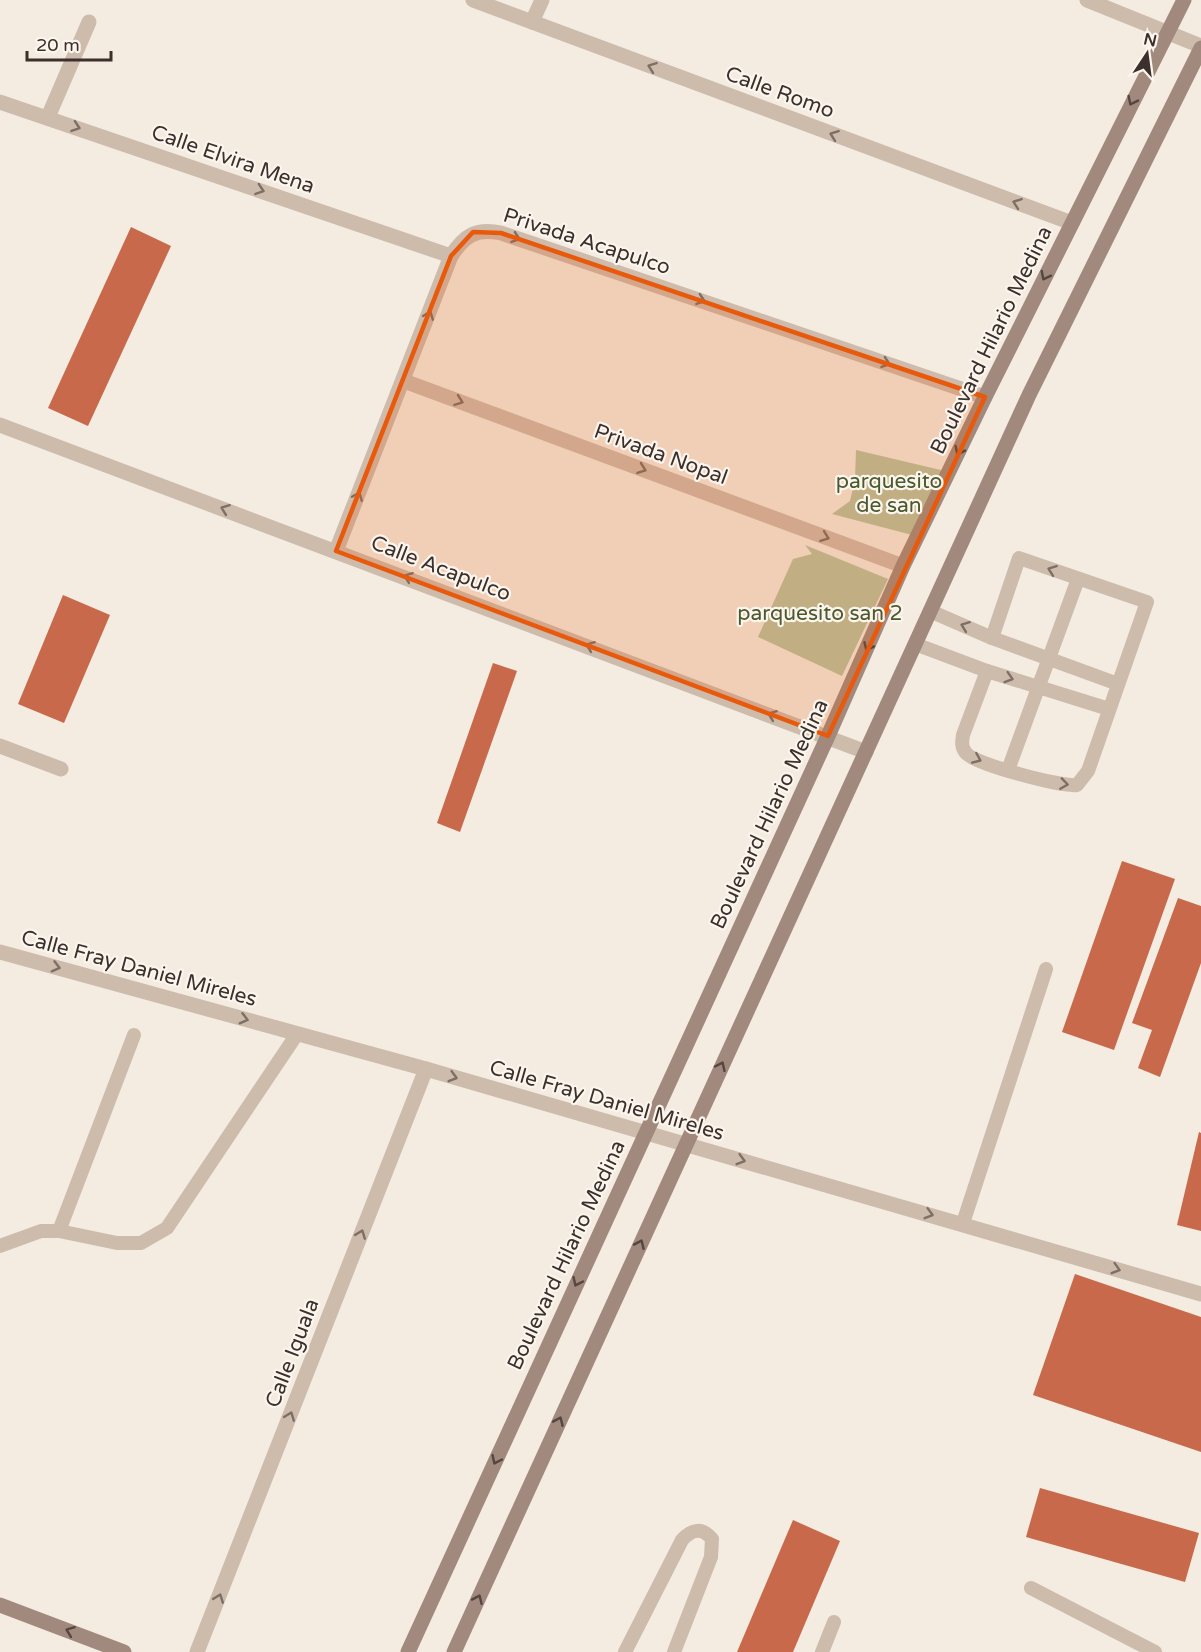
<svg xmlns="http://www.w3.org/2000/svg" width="1201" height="1652" viewBox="0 0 1201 1652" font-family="'Varela Round',sans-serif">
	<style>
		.green { fill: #b8c4a0 }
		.building { fill: #c8694b }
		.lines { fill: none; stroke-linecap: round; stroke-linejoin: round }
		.lane { stroke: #cdbbac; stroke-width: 14 }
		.street { stroke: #cdbbac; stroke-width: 15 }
		.secondary { stroke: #a18a7d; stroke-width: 15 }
		.oneway { stroke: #7d6f65 }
		.oneway2 { stroke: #544640 }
		.marked { fill: #e8590c; fill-opacity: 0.2; stroke: #e8590c; stroke-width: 4.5; stroke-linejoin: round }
		.labels { text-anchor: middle; stroke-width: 4.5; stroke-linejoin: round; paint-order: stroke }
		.street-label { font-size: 21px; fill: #3b302b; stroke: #fbf5ee }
		.park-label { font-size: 21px; fill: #4a5a2e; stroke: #fbf5ee }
	</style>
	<rect width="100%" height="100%" fill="#f4ebe1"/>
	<!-- green -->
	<g class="green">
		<path d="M856,450l89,21 -29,65 -84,-22 18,-13 5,-22z"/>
		<path d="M805,545l83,34 -46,97 -84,-39 35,-78 19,-5z"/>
	</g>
	<!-- building -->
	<g class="building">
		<path d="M131,227l40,19 -83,180 -40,-18z"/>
		<path d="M63,595l47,20 -46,108 -46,-19z"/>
		<path d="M493,663l24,8 -57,161 -23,-9z"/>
		<path d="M1122,861l53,18 -61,171 -52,-18z"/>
		<path d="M1178,898l23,8v57l-41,114 -22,-9 14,-38 -20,-7z"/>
		<path d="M1199,1132l2,1v98l-24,-6z"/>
		<path d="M1075,1274l126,43v135l-168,-57z"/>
		<path d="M1040,1488l159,45 -14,49 -159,-45z"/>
		<path d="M793,1520l47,21 -47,111h-56z"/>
	</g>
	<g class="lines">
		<!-- lane -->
		<g class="lane">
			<path d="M930,611l62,27 126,46"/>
			<path d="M915,644l72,27 122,38"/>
			<path d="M987,671l-24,64c-1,7 -2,12 3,18 8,11 95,34 111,32l11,-14 59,-169 -128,-44 -27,80"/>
			<path d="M1008,770l70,-191"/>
			<path d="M963,1223l83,-254"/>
			<path d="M59,1231l75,-196"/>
			<path d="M0,1246l41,-15h18l58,12h24l26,-15 130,-194"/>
			<path d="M1031,1588l124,64"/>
			<path d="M625,1652l57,-112c10,-11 20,-13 30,-1l-1,18 -37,95"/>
			<path d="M822,1652l12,-30"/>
		</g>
		<!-- street -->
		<g class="street">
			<path d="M473,0l599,223"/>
			<path d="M1087,0l114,46"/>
			<path d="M532,22l10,-22"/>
			<path d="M0,102l451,154"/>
			<path d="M48,117l41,-95"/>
			<path d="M404,381l499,185"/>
			<path d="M0,425l866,327"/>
			<path d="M336,551l115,-295c14,-21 25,-28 50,-23l484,164"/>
			<path d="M0,746l61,23"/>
			<path d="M0,952l426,117 775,225"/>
			<path d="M197,1652l229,-583"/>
		</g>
		<!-- secondary -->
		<g class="secondary">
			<path d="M0,1605l124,47"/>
			<path d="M408,1652l420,-916 75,-170 82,-169 199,-397"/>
			<path d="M454,1652l575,-1257 172,-347"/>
		</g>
	</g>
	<!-- one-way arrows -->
	<defs><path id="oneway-chevron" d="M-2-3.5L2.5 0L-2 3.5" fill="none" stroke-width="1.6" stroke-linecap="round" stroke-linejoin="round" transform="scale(1.5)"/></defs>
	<g class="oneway">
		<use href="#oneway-chevron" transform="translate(652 67) rotate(-160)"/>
		<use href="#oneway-chevron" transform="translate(76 127) rotate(19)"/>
		<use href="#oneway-chevron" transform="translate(834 135) rotate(-160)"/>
		<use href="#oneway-chevron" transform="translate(260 190) rotate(19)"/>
		<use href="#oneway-chevron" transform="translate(1017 203) rotate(-160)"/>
		<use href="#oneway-chevron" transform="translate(516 238) rotate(19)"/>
		<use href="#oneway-chevron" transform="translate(701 300) rotate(19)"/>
		<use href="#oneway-chevron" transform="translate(429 315) rotate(-69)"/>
		<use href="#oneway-chevron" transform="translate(886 363) rotate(19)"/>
		<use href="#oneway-chevron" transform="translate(459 401) rotate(20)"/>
		<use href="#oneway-chevron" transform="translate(642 469) rotate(20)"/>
		<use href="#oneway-chevron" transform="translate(358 496) rotate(-68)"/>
		<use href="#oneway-chevron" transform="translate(225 509) rotate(-159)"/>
		<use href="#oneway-chevron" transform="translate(825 537) rotate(20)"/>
		<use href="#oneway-chevron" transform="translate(1052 570) rotate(-160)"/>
		<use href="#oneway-chevron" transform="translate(408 577) rotate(-159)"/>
		<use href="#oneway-chevron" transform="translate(965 626) rotate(-159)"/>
		<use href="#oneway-chevron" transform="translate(590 646) rotate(-159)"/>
		<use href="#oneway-chevron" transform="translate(1009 678) rotate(17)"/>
		<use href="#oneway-chevron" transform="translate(772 715) rotate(-159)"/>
		<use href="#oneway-chevron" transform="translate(977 759) rotate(23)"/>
		<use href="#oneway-chevron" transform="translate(1064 784) rotate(8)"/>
		<use href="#oneway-chevron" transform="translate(56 967) rotate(15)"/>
		<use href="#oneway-chevron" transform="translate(244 1019) rotate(15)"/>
		<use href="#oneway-chevron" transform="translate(453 1077) rotate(16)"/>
		<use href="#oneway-chevron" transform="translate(741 1160) rotate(16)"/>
		<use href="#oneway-chevron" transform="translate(929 1214) rotate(16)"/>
		<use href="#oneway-chevron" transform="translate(361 1234) rotate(-69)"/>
		<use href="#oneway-chevron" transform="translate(1116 1269) rotate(17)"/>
		<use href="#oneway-chevron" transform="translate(290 1416) rotate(-69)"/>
		<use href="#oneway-chevron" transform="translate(219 1598) rotate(-69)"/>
	</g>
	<g class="oneway2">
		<use href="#oneway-chevron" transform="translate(1132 101) rotate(116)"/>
		<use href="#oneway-chevron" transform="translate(1045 276) rotate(117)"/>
		<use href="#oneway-chevron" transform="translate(959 451) rotate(116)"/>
		<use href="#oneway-chevron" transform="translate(868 647) rotate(114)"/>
		<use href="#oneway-chevron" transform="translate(721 1066) rotate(-65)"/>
		<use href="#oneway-chevron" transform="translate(640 1244) rotate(-66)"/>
		<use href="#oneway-chevron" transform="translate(577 1282) rotate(115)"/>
		<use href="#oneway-chevron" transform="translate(559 1421) rotate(-66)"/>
		<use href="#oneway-chevron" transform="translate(496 1460) rotate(115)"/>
		<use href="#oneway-chevron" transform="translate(478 1599) rotate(-66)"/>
		<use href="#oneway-chevron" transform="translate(70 1631) rotate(-159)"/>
	</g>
	<!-- marked area -->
	<path class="marked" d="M473,232l28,1 484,164 -157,339 -492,-185 115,-295z"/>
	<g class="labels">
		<!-- street labels -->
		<g class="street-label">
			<text transform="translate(780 92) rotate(20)" y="7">Calle Romo</text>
			<text transform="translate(233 159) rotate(19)" y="7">Calle Elvira Mena</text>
			<text transform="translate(587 241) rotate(18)" y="7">Privada Acapulco</text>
			<text transform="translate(991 340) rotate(-64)" y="7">Boulevard Hilario Medina</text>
			<text transform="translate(661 454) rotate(20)" y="7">Privada Nopal</text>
			<text transform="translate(441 568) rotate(21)" y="7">Calle Acapulco</text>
			<text transform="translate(769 814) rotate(-65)" y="7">Boulevard Hilario Medina</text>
			<text transform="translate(139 968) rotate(15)" y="7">Calle Fray Daniel Mireles</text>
			<text transform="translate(607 1100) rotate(16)" y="7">Calle Fray Daniel Mireles</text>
			<text transform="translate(566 1255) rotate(-65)" y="7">Boulevard Hilario Medina</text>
			<text transform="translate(292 1353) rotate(-69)" y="7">Calle Iguala</text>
		</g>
		<!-- park labels -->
		<g class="park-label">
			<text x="889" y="488">parquesito<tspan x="889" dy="24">de san</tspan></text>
			<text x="820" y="620">parquesito san 2</text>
		</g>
	</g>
	<!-- north arrow -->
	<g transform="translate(1147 54) rotate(13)" stroke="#fbf5ee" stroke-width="4.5" paint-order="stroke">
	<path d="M0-4.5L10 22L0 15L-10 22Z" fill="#3b302b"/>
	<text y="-9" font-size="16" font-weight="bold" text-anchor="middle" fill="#3b302b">N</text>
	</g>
	<!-- scale -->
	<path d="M27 51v9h84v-9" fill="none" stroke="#3b302b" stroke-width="3"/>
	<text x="36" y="51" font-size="18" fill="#3b302b" stroke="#fbf5ee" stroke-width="4.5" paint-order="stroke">20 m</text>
</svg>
